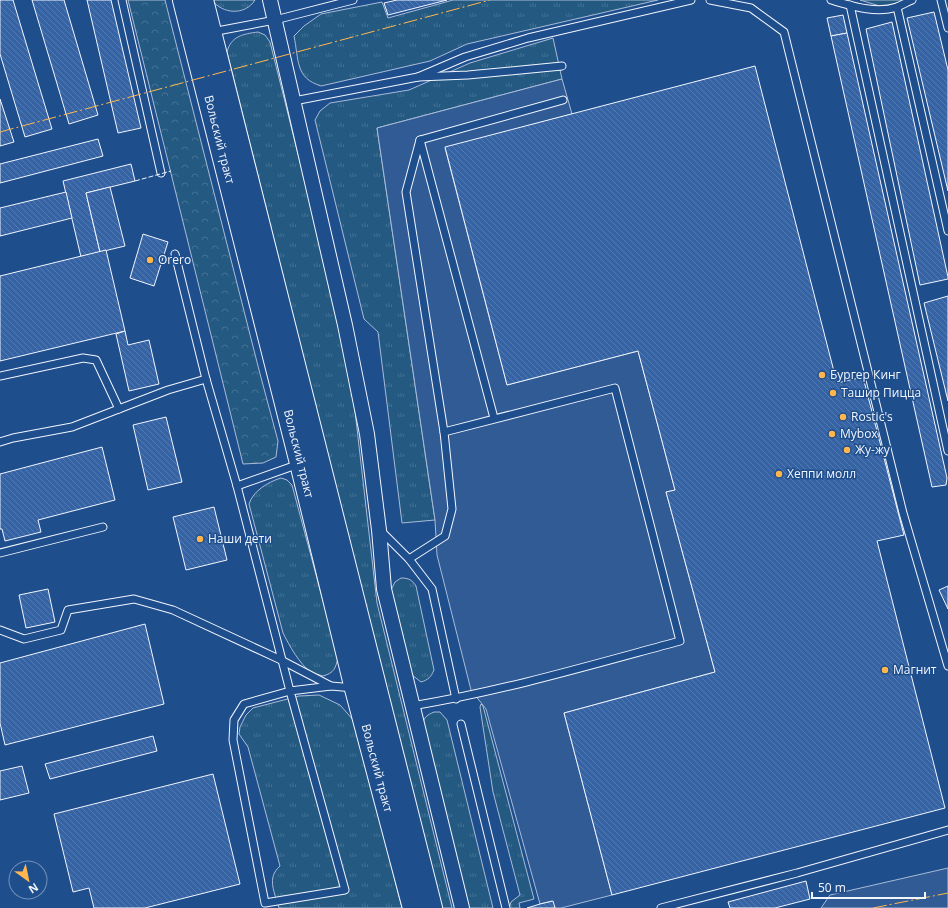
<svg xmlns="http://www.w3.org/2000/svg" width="948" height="908" viewBox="0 0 948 908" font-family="'Open Sans',sans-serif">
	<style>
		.grass { fill: url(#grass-tufts); stroke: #a8bbd7 }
		.forest { fill: url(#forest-crowns); stroke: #a8bbd7 }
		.parking { fill: #305b95; stroke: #a8bbd7 }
		.building { fill: url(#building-back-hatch); stroke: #f2f6ff }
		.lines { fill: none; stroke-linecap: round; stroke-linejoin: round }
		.service-casing { stroke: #f2f6ff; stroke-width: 9 }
		.minor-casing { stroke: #f2f6ff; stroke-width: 16 }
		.primary-casing { stroke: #f2f6ff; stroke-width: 24 }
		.service { stroke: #1f4e8c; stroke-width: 7 }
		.minor { stroke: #1f4e8c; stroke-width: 14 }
		.primary { stroke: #1f4e8c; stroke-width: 22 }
		.fence { stroke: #f2f6ff; stroke-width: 1; stroke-dasharray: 5 2; stroke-linecap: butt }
		.power { stroke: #ffb74d; stroke-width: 1; stroke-dasharray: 14 3 2 3; stroke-linecap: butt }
		.poi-dot { fill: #ffb74d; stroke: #1f4e8c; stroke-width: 1.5 }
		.labels { text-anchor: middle; stroke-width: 3; stroke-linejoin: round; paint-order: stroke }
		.street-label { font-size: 12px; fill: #f2f6ff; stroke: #1f4e8c }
		.poi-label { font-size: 12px; fill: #f2f6ff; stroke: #1f4e8c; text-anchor: start }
	</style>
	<defs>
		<pattern id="grass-tufts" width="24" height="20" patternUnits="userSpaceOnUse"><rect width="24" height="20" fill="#245a82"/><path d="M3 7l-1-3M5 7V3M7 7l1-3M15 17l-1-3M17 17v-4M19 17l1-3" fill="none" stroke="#447295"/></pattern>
		<pattern id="forest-crowns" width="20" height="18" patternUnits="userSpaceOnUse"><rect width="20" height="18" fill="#245a82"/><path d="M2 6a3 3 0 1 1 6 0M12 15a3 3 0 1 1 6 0" fill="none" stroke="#447295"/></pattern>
		<pattern id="building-back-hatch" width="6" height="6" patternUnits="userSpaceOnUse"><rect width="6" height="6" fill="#3563a3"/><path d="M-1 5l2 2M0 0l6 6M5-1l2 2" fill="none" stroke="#537ab1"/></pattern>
	</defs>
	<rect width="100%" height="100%" fill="#1f4e8c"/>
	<!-- grass -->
	<g class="grass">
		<path d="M212,0h43c-10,16 -33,14 -43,0z"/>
		<path d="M453,0h205l-191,44 -37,17 -109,25c-26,-8 -22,-26 -27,-50l10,-10 17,-12 61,-12 6,16z"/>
		<path d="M860,0h45l-12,10z"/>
		<path d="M258,32l7,3 5,7 69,276 16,93 22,192 75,305h-11l-214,-856c4,-16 16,-18 31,-20z"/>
		<path d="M553,38l9,41 -185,49 58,392 -33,3 -24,-191 -14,-13 -49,-199 5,-9 10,-8 79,-13 61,-27z"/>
		<path d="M281,478l6,2 5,5 46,172c-2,11 -4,16 -15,19 -3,-1 -8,-2 -12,-4 -11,-7 -22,-27 -28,-39l-34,-129c4,-13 19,-22 32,-26z"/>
		<path d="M401,578c8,0 11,2 15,8l18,84c-3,7 -6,10 -13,12l-9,-7 -21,-85 4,-8z"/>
		<path d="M319,695l21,10 15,17 47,186h-123c-4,-15 -13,-30 1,-42l-32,-119 -9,-13 1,-7 6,-12 7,-7 46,-12z"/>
		<path d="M481,704l2,2 51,193 -15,4 1,5h-11l2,-6 9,-7 -27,-103 -13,-85z"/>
		<path d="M434,712h6l7,8 46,188h-24l-46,-184c1,-7 4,-9 11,-12z"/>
	</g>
	<!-- forest -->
	<path class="forest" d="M128,0h37l94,370 19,71 -2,16 -13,6 -20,1z"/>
	<!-- parking -->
	<g class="parking">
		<path d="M562,79l10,35 -127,34 62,237 131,-34 37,139 -9,2 49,180 -151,41 48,182 -51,13h-6l-3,-7 -12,3 -54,-195 -15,-19 -34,-135 -2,-35 -58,-392z"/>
		<path d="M948,868v40h-127l9,-13z"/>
	</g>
	<!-- building -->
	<g class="building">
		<path d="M0,0h13l39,129 -27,8 -25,-83z"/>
		<path d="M32,0h32l34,115 -29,9z"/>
		<path d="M87,0h24l30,128 -23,5z"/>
		<path d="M397,0h50l-59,15 -4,-12z"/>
		<path d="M934,12l14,58v121l-41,-173z"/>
		<path d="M843,15l4,18 -16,3 -4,-18z"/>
		<path d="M892,22l56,255v2l-28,6 -54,-256z"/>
		<path d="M847,33l100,445 -1,7 -14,2 -101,-451z"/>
		<path d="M755,66l82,317 26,-6 41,158 -27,6 68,267 -333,87 -48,-182 151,-41 -49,-180 9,-2 -37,-139 -131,34 -62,-238z"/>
		<path d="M0,99l14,43 -14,4z"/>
		<path d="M98,139l5,17 -103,27v-19z"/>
		<path d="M131,164l4,17 -49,12 14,59 -19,5 -18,-76z"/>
		<path d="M110,187l15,59 -25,6 -14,-59z"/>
		<path d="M66,192l6,26 -72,18v-28z"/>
		<path d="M143,234l25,8 -14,44 -24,-8z"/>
		<path d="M106,250l19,81 -125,30v-85z"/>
		<path d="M948,296v105l-24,-98z"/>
		<path d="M125,331l3,14 21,-5 10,44 -30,7 -13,-57z"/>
		<path d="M166,417l16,65 -34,8 -15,-65z"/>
		<path d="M102,447l13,53 -77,20 3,12 -36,9 -3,-12h-2v-55z"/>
		<path d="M214,507l13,53 -41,10 -13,-53z"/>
		<path d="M948,586v23l-9,-19z"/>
		<path d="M48,589l7,33 -29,6 -7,-33z"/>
		<path d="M145,624l19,80 -159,41 -5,-22v-60z"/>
		<path d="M153,736l4,15 -107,28 -5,-15z"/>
		<path d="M22,766l7,27 -29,7v-29z"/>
		<path d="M213,774l27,110 -95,24h-51l-5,-20 -16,4 -19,-78z"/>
		<path d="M806,881l4,18 -35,9h-45l-2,-6z"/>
		<path d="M553,901l2,7h-28l13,-4z"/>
	</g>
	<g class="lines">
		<defs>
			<g id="service">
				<path d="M122,0l39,173"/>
				<path d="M710,0l41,8 33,24 119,481 45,153"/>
				<path d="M831,0c21,6 45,14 66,7 5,-2 10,-5 15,-7"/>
				<path d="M941,0l7,28"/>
				<path d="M850,5l98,446"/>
				<path d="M897,7l51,224"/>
				<path d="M212,32l63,-12 78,-20"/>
				<path d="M418,77l47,-20 63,-19 163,-38"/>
				<path d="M294,101l124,-24 50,-2 94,-9"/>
				<path d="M420,140l74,278"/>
				<path d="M175,254l31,125 31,107 53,205 55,199 -80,13 -32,-163 1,-20 10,-16 46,-13 41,-5"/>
				<path d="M0,376l83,-18 13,2 23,49"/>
				<path d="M0,442l13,-4 59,-11 96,-37 38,-11"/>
				<path d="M237,486l62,-22"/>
				<path d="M381,531l28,28 23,30 24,110"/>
				<path d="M0,553l103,-26"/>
				<path d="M409,559l36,-23 7,-27 -8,-77 -38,-240 14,-52 143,-40"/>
				<path d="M0,630l24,9 37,-9 7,-20 66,-11 39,11 108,50 50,26 23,2"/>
				<path d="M412,706c91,-15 179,-41 268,-65l-65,-253 -171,44"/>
				<path d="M461,724l45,184"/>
				<path d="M661,908l136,-35 151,-43"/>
			</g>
			<path id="minor" d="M270,0l75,325 22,109 12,96 5,59 78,319"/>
			<g id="primary">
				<path id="s1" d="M184,0l117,463 55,226 58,219"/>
				<path d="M202,0l229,908"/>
			</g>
		</defs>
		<!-- service casing -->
		<use href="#service" class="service-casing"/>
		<!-- minor casing -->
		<use href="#minor" class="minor-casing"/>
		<!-- primary casing -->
		<use href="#primary" class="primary-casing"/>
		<!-- service -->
		<use href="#service" class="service"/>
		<!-- minor -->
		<use href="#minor" class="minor"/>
		<!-- primary -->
		<use href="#primary" class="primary"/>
		<!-- fence -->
		<path class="fence" d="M135,181l36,-10"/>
		<!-- power -->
		<g class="power">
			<path d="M0,132l490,-132"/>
			<path d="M873,908l75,-15"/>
		</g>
	</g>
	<!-- markers -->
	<g class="poi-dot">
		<circle cx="150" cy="260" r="4"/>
		<circle cx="822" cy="375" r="4"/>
		<circle cx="833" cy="393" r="4"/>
		<circle cx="843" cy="417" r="4"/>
		<circle cx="832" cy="434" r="4"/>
		<circle cx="847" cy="450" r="4"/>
		<circle cx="779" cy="474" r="4"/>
		<circle cx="200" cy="539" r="4"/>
		<circle cx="885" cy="670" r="4"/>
	</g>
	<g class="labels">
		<!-- street labels -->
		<g class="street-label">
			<text dy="4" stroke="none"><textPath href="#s1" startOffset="144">Вольский тракт</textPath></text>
			<text dy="4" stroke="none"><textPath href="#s1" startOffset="468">Вольский тракт</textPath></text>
			<text dy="4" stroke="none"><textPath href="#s1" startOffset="792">Вольский тракт</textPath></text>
		</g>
		<!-- poi labels -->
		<g class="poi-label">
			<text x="158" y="264">Orero</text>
			<text x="830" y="379">Бургер Кинг</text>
			<text x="841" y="397">Ташир Пицца</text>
			<text x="851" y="421">Rostic's</text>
			<text x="840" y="438">Mybox</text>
			<text x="855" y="454">Жу-жу</text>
			<text x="787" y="478">Хеппи молл</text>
			<text x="208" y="543">Наши дети</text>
			<text x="893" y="674">Магнит</text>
		</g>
	</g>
	<!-- north arrow -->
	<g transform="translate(28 880) rotate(147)"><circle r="19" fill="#1f4e8c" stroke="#7391ba"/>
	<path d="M0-3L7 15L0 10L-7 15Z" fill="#ffb74d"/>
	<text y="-6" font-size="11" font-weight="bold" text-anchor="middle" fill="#f2f6ff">N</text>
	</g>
	<!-- scale -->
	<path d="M812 892v6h113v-6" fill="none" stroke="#f2f6ff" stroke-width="2"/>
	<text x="818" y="892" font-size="12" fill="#f2f6ff" stroke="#1f4e8c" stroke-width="3" paint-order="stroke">50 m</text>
</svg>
